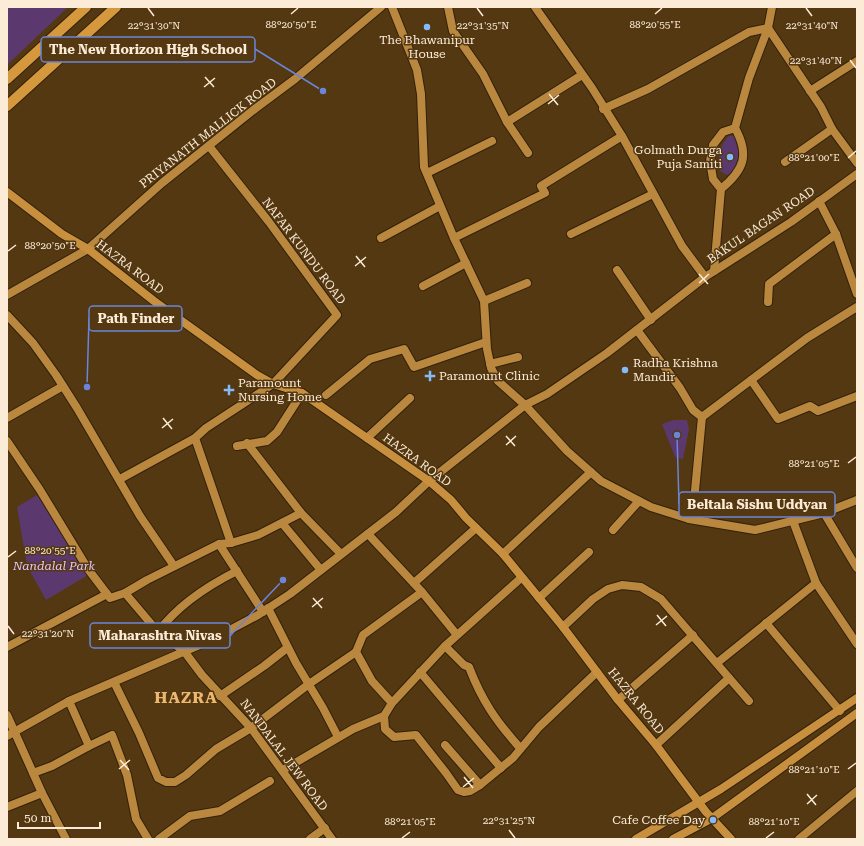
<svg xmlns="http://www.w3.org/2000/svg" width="864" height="846" viewBox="0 0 864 846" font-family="'Roboto Serif',serif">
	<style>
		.green { fill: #5b386d }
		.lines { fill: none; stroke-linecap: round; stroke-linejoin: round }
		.minor-casing { stroke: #32210b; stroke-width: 10 }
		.secondary-casing { stroke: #32210b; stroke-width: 10 }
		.primary-casing { stroke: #32210b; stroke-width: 12 }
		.minor { stroke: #ba873f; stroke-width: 8 }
		.secondary { stroke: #c8903e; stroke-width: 8 }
		.primary { stroke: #d6983c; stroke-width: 10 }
		.ticks { fill: none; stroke: #fcebd7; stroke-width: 1.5 }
		.poi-dot { fill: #86bbfb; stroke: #533811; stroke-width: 1.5 }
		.labels { text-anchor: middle; stroke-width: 3; stroke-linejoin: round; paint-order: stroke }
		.poi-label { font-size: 12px; fill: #fcebd7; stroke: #533811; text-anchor: start }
		.street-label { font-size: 12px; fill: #fcebd7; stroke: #533811 }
		.park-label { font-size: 12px; font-style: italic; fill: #e8c5fb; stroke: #533811 }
		.district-label { font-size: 16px; font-weight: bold; letter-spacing: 1px; fill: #ecb76f; stroke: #533811 }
		.ticks-label { font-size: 10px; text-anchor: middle; fill: #fcebd7; stroke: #533811; stroke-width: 3; stroke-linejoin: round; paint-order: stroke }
		.leader { fill: none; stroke: #6b85d8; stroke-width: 1.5 }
		.callout-dot { fill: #6b85d8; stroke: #533811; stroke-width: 1.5 }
		.callout { fill: #533811; stroke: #6b85d8; stroke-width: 1.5 }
		.callout-label { font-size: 13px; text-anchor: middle; font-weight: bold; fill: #fcebd7 }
	</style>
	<rect width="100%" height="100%" fill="#533811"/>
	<!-- green -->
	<g class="green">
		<path d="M7,7h61l-61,58z"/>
		<path d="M729,136h6l4,19 -6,18 -6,2 -7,-4c-2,-15 -2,-24 9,-35z"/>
		<path d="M674,420h13l2,9 -6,30 -8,-2 -13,-33z"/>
		<path d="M37,495l51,80 -42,25 -19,-34 -10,-59z"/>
	</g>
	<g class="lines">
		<defs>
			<g id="minor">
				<path d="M392,7l25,63 4,24 3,73 30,71 30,63 3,48 4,19 7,13 27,24 42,46 34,30 50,26 38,12 66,11 69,-17 33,-13"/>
				<path d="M448,7l5,24 30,43 24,48 21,31"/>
				<path d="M535,7l57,81 30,48 60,110 23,31"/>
				<path d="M810,91l47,-30"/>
				<path d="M603,109l45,-20 101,-57 19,-4 53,79 11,22 25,34"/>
				<path d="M507,122l75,-47"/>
				<path d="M735,128l14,-50 19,-50 4,-21"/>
				<path d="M785,162l47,-33"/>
				<path d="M427,173l65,-32"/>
				<path d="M721,189c23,-19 29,-34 14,-61"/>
				<path d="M819,201l17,33 21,60"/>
				<path d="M571,234l82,-40"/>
				<path d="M381,238l59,-32"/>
				<path d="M454,238l91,-45 -4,-7 81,-50"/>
				<path d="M617,270l34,50"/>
				<path d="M714,271l7,-82 -8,-10 -3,-18 3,-16 10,-13 12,-4"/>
				<path d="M423,286l43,-23"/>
				<path d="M7,295l81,-46 74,-66 94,-75 39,-29 86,-72"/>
				<path d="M484,301l43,-18"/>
				<path d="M768,302l1,-18 67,-50"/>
				<path d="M7,315l26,28 23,32 21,33 63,108 34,50"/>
				<path d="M637,330l43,58 13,22 9,7"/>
				<path d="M490,364l28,-7"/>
				<path d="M751,380l27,39 32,-13 8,5 39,-15"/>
				<path d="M326,395l44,-36 34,-10 10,18 72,-25"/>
				<path d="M7,418l56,-32"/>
				<path d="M367,438l43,-40"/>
				<path d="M7,441l33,49 48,79 22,29 15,-5 33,39 26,19 18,24 49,53 81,111"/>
				<path d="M247,443l54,70 40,41"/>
				<path d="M237,446l30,-5 10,-9 25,-39"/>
				<path d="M120,479l75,-41 11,-10 67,-44 64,-69 -68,-93 -60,-76"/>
				<path d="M824,513l33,55"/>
				<path d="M689,519l5,-18 8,-84 105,-79 50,-31"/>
				<path d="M793,521l23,62 41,61"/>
				<path d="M282,523l39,47"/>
				<path d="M613,530l26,-29"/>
				<path d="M368,534l54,58 35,43"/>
				<path d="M231,543l27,-8 43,-22"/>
				<path d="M219,544l44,68"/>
				<path d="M503,554l88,-82"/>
				<path d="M521,578l-76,68 -53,57 -8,13 1,13 9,8 22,-2 30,38 12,17 6,2 6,-1 10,-6 33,-27 26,-31 58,-55"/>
				<path d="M414,583l62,-55"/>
				<path d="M125,593l22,-13 72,-36 12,-1 -36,-105"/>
				<path d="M539,598l50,-46"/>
				<path d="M268,608l28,55 27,45 15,29"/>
				<path d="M766,623l74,88"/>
				<path d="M563,627l30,-28 15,-10 14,-4 19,2 20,12 88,102"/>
				<path d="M158,632c20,-27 49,-46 79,-61"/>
				<path d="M445,646l19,19 5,2c13,34 27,54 51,81"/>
				<path d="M7,647l100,-53"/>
				<path d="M356,652l16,29 20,22"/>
				<path d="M717,663l99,-80"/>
				<path d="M420,672l81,96"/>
				<path d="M114,682l25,51 19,45 8,4h9l11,-7 30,-26 35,-21 58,-44 47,-32 7,-17 59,-43"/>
				<path d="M220,696l44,-30 23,-18"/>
				<path d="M618,700l75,-65"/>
				<path d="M69,701l20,45 23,-11 15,40 9,44 12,20"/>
				<path d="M7,715l35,78 24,46"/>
				<path d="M7,736l62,-35 142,-61 47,-25 32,-21 106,-82 33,-31 96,-76 22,-11 60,-41 98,-76 86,-55 66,-48"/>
				<path d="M445,745l35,40"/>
				<path d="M656,745l73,-67"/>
				<path d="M283,770l70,-41 31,-13"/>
				<path d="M33,773l19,-7 37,-20"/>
				<path d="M7,807l35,-14"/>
				<path d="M159,839l31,-23 30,-5 50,-30"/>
				<path d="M310,839l15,-11"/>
				<path d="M799,839l58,-48"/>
			</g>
			<g id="secondary">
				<path d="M7,192l55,42 26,15 66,52 103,74 16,9 29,9 127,88 22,19 15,18 37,36 60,73 55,73 38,45 50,67 25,27"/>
				<path d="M636,839l85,-50 136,-91"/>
				<path d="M673,839l38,-20 146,-106"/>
			</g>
			<g id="primary">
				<path d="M7,79l79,-72"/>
				<path d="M7,106l109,-99"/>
			</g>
		</defs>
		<!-- minor casing -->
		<use href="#minor" class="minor-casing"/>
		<!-- secondary casing -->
		<use href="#secondary" class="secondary-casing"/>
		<!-- primary casing -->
		<use href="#primary" class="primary-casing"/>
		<!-- minor -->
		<use href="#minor" class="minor"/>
		<!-- secondary -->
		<use href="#secondary" class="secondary"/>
		<!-- primary -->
		<use href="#primary" class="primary"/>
	</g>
	<!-- ticks -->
	<path class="ticks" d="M148,8l6,8M477,8l6,8M806,8l6,8M291,14l7,-6M655,14l7,-6M850,60l6,8M205,77l9,10M204,87l11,-9M549,94l9,11M548,104l11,-9M848,158l8,-7M8,251l8,-6M356,256l9,11M355,266l11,-9M699,274l9,10M699,283l10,-9M163,418l9,11M162,428l11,-9M506,436l9,10M506,445l10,-9M848,463l8,-6M8,557l8,-6M313,598l9,10M312,607l11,-9M657,615l9,11M656,625l11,-9M8,626l6,8M120,760l9,10M119,769l11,-9M848,769l8,-6M464,777l9,11M463,787l11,-9M807,794l9,11M807,804l10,-9M509,830l6,8M402,838l8,-6M766,838l8,-6"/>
	<!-- markers -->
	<g class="poi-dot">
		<circle cx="427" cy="27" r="4"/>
		<circle cx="730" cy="157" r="4"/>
		<circle cx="625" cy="370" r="4"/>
		<path d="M428 370h4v4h4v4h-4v4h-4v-4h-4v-4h4z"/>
		<path d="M227 384h4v4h4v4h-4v4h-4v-4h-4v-4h4z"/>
		<circle cx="713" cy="820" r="4"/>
	</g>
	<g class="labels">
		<!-- poi labels -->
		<g class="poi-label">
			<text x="427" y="44" text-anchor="middle">The Bhawanipur<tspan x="427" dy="14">House</tspan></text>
			<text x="722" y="154" text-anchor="end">Golmath Durga<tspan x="722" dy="14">Puja Samiti</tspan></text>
			<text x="633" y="367">Radha Krishna<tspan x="633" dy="14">Mandir</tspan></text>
			<text x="439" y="380">Paramount Clinic</text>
			<text x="238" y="387">Paramount<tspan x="238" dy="14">Nursing Home</tspan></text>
			<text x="705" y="824" text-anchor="end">Cafe Coffee Day</text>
		</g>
		<!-- street labels -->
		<g class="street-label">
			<text transform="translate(208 133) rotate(-38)" y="4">PRIYANATH MALLICK ROAD</text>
			<text transform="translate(761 225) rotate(-34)" y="4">BAKUL BAGAN ROAD</text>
			<text transform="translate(304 251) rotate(53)" y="4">NAFAR KUNDU ROAD</text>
			<text transform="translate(130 267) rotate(37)" y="4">HAZRA ROAD</text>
			<text transform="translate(417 460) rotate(36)" y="4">HAZRA ROAD</text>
			<text transform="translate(636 701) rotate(51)" y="4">HAZRA ROAD</text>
			<text transform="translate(284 755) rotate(53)" y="4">NANDALAL JEW ROAD</text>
		</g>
		<!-- park labels -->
		<g class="park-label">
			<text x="54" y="570">Nandalal Park</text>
		</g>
		<!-- district labels -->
		<g class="district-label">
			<text x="186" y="703">HAZRA</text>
		</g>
	</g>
	<g class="ticks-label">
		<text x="291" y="28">88°20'50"E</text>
		<text x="655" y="28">88°20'55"E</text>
		<text x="154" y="29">22°31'30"N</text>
		<text x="483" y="29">22°31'35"N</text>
		<text x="812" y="29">22°31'40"N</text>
		<text x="816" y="64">22°31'40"N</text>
		<text x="814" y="161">88°21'00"E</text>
		<text x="50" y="249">88°20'50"E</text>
		<text x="814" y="467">88°21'05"E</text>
		<text x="50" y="554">88°20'55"E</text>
		<text x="48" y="637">22°31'20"N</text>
		<text x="814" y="773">88°21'10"E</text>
		<text x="509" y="824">22°31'25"N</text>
		<text x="410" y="825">88°21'05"E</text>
		<text x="774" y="825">88°21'10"E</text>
	</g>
	<!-- callouts -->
	<path class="leader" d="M323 91L255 49M87 387L89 318M677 435L679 504M283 580L230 636"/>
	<g class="callout-dot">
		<circle cx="323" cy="91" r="4"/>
		<circle cx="87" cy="387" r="4"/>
		<circle cx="677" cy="435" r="4"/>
		<circle cx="283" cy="580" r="4"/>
	</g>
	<g class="callout">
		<rect x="41" y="37" width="214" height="25" rx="4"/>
		<rect x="89" y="306" width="93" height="25" rx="4"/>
		<rect x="679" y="492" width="156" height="25" rx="4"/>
		<rect x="90" y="623" width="140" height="25" rx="4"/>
	</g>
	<g class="callout-label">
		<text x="148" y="54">The New Horizon High School</text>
		<text x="136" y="323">Path Finder</text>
		<text x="757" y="509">Beltala Sishu Uddyan</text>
		<text x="160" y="640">Maharashtra Nivas</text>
	</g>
	<!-- border -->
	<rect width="864" height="846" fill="none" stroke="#fcebd7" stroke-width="16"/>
	<!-- scale -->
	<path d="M18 822v6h82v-6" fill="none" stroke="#fcebd7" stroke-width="2"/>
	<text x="24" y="822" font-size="12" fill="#fcebd7" stroke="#533811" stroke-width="3" paint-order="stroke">50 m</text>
</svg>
